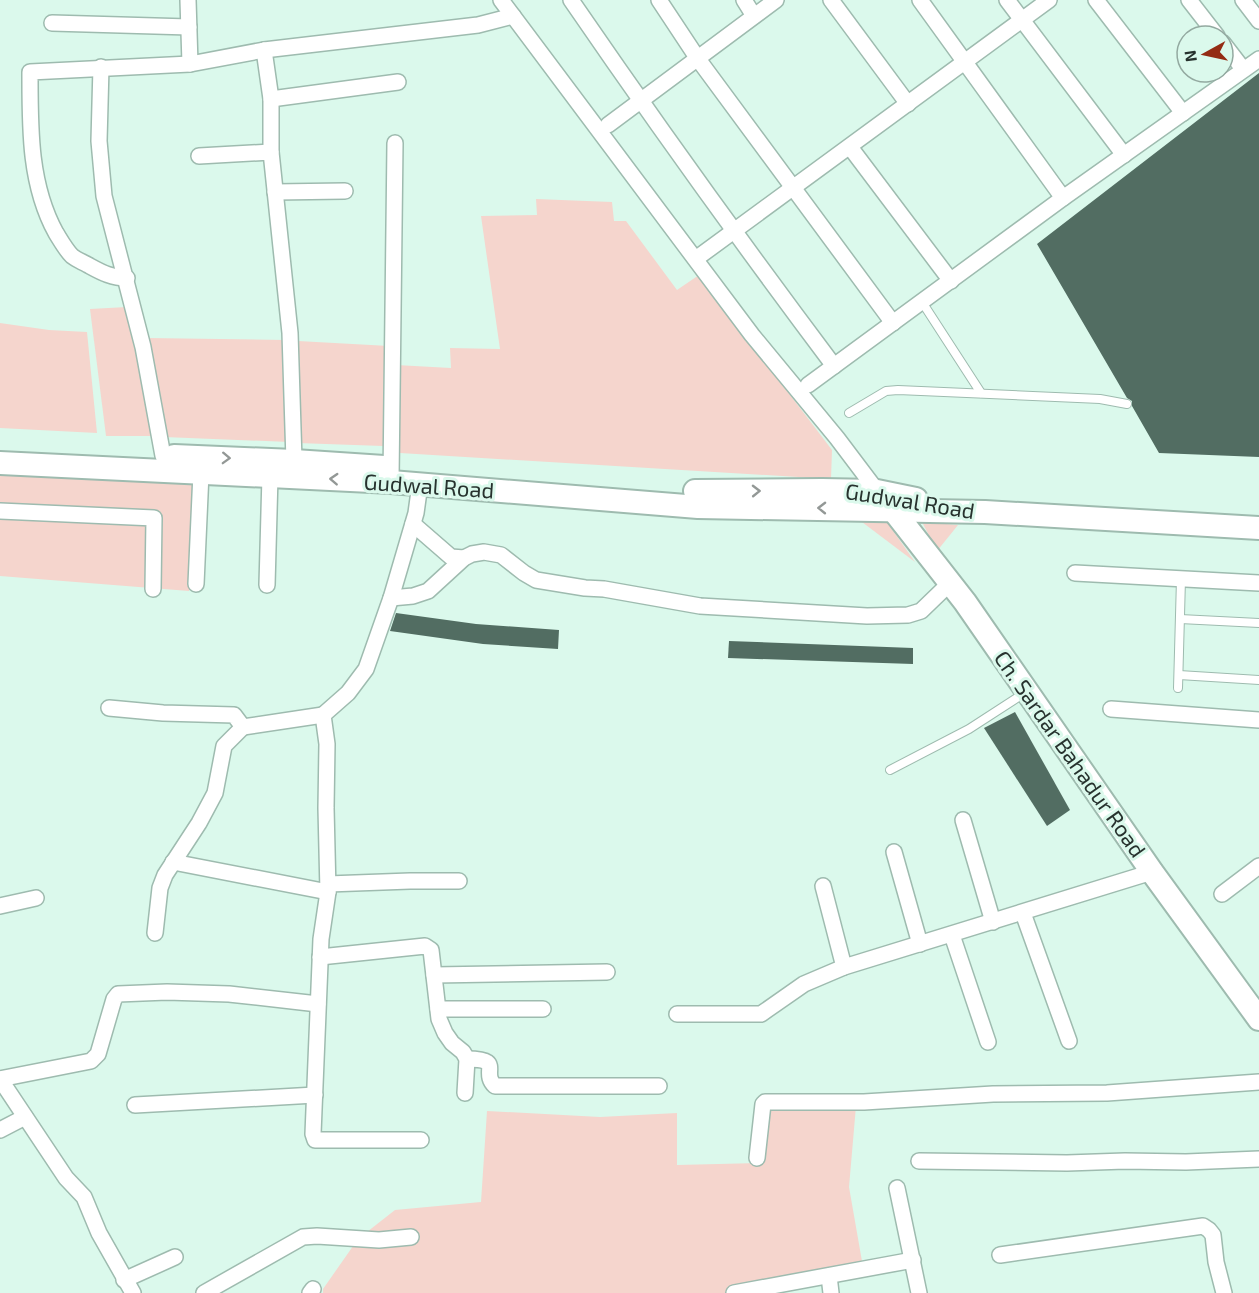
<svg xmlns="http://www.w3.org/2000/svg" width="1259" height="1293" viewBox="0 0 1259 1293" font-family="'Exo 2',sans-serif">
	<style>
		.green { fill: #f5d5cd }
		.building { fill: #526d62 }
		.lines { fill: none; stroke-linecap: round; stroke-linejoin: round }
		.lane-casing { stroke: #9ebbaf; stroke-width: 10 }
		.street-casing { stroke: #9ebbaf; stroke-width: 18 }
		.secondary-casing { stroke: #9ebbaf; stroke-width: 26 }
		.lane { stroke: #fff; stroke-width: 8 }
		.street { stroke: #fff; stroke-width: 15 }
		.secondary { stroke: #fff; stroke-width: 22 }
		.oneway { stroke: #939896 }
		.labels { text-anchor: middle; stroke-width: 6; stroke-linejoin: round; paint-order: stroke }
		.street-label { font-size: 22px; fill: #27322e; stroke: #dbf9ec }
	</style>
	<rect width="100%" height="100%" fill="#dbf9ec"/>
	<!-- green -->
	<g class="green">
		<path d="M536,199l76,3 2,19h12l51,69 22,-15 133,175 -1,29 -431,-26 -4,-88 55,3 -1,-20 50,1 -19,-133 56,-1z"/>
		<path d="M127,307l29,129h-50l-16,-127z"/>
		<path d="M0,323l49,7 38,2 10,101 -97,-5z"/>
		<path d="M147,338l139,2 3,102 -125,-5z"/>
		<path d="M298,341l91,5 -6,100 -86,-3z"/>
		<path d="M0,469l195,11 2,7 -8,104 -189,-15z"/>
		<path d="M884,518l31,44 -57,-43z"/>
		<path d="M922,522l36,3 -21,26z"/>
		<path d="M856,1106l-7,81 14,80 -97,26h-443v-4l35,-50 37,-29 86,-8 6,-91 113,6 77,-4v52l82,-2 10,-55z"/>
	</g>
	<!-- building -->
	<g class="building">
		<path d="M1259,73v384l-100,-4 -27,-47v-5l-5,-3 -90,-154z"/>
		<path d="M396,613l80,11 83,6 -1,19 -75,-5 -93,-13z"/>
		<path d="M729,641l184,7v16l-185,-6z"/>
		<path d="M1015,712l55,98 -23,16 -63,-98z"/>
	</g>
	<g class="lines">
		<defs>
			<g id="lane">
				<path d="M922,302l59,91"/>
				<path d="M849,413l37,-22 12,-1 202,9 27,5"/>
				<path d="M1180,619l79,4"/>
				<path d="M1179,675l80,5"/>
				<path d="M1178,688l3,-109"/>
				<path d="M890,770l79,-41 57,-37"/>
			</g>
			<g id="street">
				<path d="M188,0l2,64"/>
				<path d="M501,0l251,335 85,103 40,53"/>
				<path d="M571,0c85,124 173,246 263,366"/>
				<path d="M659,0l39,59 195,264"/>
				<path d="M744,0l10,16"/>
				<path d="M831,0l77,104"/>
				<path d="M920,0l143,198"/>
				<path d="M1007,0l117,155"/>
				<path d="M1096,0l87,113"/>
				<path d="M1189,0l28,36"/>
				<path d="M1243,0l16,21"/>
				<path d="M52,23l137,4"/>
				<path d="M1223,43l20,26"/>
				<path d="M264,50l7,49v53"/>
				<path d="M101,67l-2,74 5,55 39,151 20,109"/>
				<path d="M271,99l127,-17"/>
				<path d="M608,125l168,-125"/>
				<path d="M850,147l101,134"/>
				<path d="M199,156l72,-4 19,181 4,128"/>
				<path d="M275,192l70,-1"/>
				<path d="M701,255l348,-255"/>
				<path d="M127,278c-16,0 -26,-6 -39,-13 -5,-3 -11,-5 -16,-9 -6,-6 -11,-15 -16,-23 -27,-49 -26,-106 -26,-161l160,-8 74,-14 214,-25 35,-9"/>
				<path d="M808,385l255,-187 196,-139"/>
				<path d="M391,479l4,-336"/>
				<path d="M420,484l-4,29 -25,85 -25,71 -18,24 -25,22 4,29 -1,64 2,84 -7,47 -8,195 2,6h106"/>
				<path d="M0,511l154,7 -1,71"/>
				<path d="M413,524l38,33 13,1"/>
				<path d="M1075,573l184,10"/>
				<path d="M196,584l5,-111"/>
				<path d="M267,585l3,-109"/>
				<path d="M391,598l22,-2 15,-5 36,-33 8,-4 12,-2 17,3 23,18 12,7 49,8 19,1 96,17 167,10 41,-1 13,-4 29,-28"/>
				<path d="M109,708l54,5 71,2 9,12 80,-12"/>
				<path d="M1111,709l148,11"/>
				<path d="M963,820l30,102"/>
				<path d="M894,852l26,92"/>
				<path d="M173,862l155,30"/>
				<path d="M328,884l82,-3h49"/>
				<path d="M823,886l21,81"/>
				<path d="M1222,894l37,-28"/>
				<path d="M0,906l36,-8"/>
				<path d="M1023,913l46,128"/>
				<path d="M155,933l5,-45 5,-13 34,-52 16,-30 9,-47 19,-19"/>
				<path d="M952,935l36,107"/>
				<path d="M320,957l105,-11 6,4 8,69 6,14 7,10 11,9 4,7 -2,34"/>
				<path d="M434,975l173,-3"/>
				<path d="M438,1009h105"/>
				<path d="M677,1014h84l43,-30 40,-17 308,-95"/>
				<path d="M467,1059c38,0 13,13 28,27h164"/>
				<path d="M0,1079l91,-18 7,-7 16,-55 4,-5 49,-2 62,2 89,10"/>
				<path d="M0,1079l66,99 18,19 15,36 34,60"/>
				<path d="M135,1105l180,-10"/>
				<path d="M0,1130l25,-13"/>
				<path d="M757,1158l6,-54 2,-2h99l129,-8 114,-1 152,-11"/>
				<path d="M919,1161l148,2 58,-2 61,1 73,-3"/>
				<path d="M897,1188l22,105"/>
				<path d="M1000,1255l203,-29 6,4 4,5 3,27 8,31"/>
				<path d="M829,1276l2,17"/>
				<path d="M124,1280l51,-23"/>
				<path d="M204,1293l99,-56 14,-1 62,4 32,-3"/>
				<path d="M310,1293l3,-4"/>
				<path d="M734,1293l179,-33"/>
			</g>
			<g id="secondary">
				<path d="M174,456l120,5 90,6"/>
				<path d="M0,463l391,19 307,25 287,5 274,16"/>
				<path d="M695,491l127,-1 55,1 39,8"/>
				<path d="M886,501l79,101 187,270 107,147"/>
			</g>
		</defs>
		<!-- lane casing -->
		<use href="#lane" class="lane-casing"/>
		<!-- street casing -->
		<use href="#street" class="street-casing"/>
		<!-- secondary casing -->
		<use href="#secondary" class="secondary-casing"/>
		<!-- lane -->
		<use href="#lane" class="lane"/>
		<!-- street -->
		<use href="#street" class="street"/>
		<!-- secondary -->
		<use href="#secondary" class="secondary"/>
	</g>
	<!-- one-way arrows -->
	<defs><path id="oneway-chevron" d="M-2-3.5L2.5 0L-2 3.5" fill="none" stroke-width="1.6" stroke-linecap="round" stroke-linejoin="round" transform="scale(1.5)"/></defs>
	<g class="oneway">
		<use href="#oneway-chevron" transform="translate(226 458) rotate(2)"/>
		<use href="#oneway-chevron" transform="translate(334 479) rotate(-177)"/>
		<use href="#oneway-chevron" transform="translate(756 491) rotate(-1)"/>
		<use href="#oneway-chevron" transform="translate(822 508) rotate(-179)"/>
	</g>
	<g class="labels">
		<!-- street labels -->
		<g class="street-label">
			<text transform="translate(429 486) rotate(4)" y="8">Gudwal Road</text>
			<text transform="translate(910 501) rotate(9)" y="8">Gudwal Road</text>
			<text transform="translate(1070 754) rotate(55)" y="8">Ch. Sardar Bahadur Road</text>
		</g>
	</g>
	<!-- north arrow -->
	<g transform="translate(1205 54) rotate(262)"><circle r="28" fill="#dbf9ec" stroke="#93a9a0" stroke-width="1.5"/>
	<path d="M0-4.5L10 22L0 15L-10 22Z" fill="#942c14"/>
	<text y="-9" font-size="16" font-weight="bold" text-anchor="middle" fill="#27322e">N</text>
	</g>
</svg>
